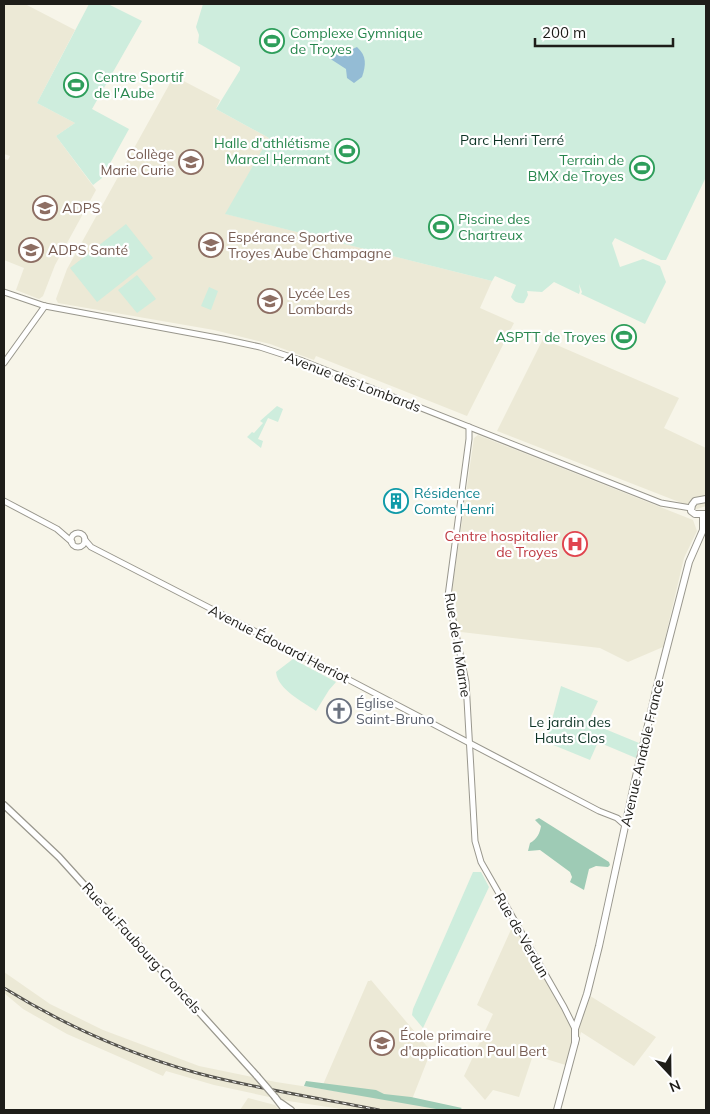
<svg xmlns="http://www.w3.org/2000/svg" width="710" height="1114" viewBox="0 0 710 1114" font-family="Mulish,sans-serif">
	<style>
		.built { fill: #ece9d6 }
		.green { fill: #ceeddd }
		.forest { fill: #9ecbb5 }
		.water { fill: #94bcd5 }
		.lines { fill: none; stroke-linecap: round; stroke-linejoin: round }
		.tertiary-casing { stroke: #99978d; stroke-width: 7 }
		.secondary-casing { stroke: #99978d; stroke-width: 8 }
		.primary-casing { stroke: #99978d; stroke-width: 8 }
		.tertiary { stroke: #fff; stroke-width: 5 }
		.secondary { stroke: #fff; stroke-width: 5.5 }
		.primary { stroke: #fff; stroke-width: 6 }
		.rail-casing { stroke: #56544e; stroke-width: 3 }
		.rail { stroke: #fff; stroke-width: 1; stroke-dasharray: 4; stroke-linecap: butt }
		.secondary-bridge-casing { stroke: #99978d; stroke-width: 8; stroke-linecap: butt }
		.secondary-bridge { stroke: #fff; stroke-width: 5.5 }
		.labels { text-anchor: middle; stroke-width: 4.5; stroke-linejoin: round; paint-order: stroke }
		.leisure-label { font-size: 14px; fill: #27864d; stroke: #fff; text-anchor: start }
		.park-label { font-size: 14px; fill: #0d3425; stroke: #fff }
		.education-label { font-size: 14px; fill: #785e54; stroke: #fff; text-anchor: start }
		.street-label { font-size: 14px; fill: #1e1d19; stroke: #fff }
		.culture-label { font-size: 14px; fill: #0d838f; stroke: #fff; text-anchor: start }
		.health-label { font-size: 14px; fill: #be3a42; stroke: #fff; text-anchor: end }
		.worship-label { font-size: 14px; fill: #5b616d; stroke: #fff; text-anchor: start }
	</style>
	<rect width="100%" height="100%" fill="#f7f5e9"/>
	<!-- built -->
	<g class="built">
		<path d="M4,4h21l50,26 -38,73 38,20 -19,13 40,54 -41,75 -12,31 -4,3 -23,-9 8,-22 -20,-8v-101l4,1 2,-4 -6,-2z"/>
		<path d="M174,76l46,24 -4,9 53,29 -43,76 266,67 -12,27 34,15 -47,93 -151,-60 -2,4 -44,-16 -56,-14 -156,-27 -2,-4 11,-30z"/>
		<path d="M543,339l136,59 -15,30 42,20v58l-9,3 -200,-78z"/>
		<path d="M478,435l215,85 4,11 -13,27 -21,89 -35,15 -28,-14 -139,-16 -3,-3 -7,-33 23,-158z"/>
		<path d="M514,923l63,103 10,-32 69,43 -22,29 -53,-34 -9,35 -39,-12 -14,42 -26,-7 -8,10 -21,-24 29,-62 -16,-9z"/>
		<path d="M4,972l46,32 53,26 96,36 77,16 65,10 -19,-5 46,-106h2l1,-1 60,71 -20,51 38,8h-101l-60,-9 -74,-16 -48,-14 -3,5 -96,-42 -44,-25 -19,-16z"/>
		<path d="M248,1098l27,7 4,5h-39z"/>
	</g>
	<!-- green -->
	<g class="green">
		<path d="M89,4h19l34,17 -50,88 37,20 -27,49 -9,7 -37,-49 19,-13 -38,-20z"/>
		<path d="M203,4h503v173l-40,83h-5l-46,-22 -3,5 8,24 23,-8 17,7 6,16 -21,42 -64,-30 1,-2 -3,-8 1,7 -1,3 -25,-12 -12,10 -15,-1 1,4 -4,8c-5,1 -10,-1 -13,-6l5,-12 -21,-9 -3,5 -267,-67 44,-76 -53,-29 24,-39v-3l-42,-24 1,-8 -3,-8z"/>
		<path d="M126,224l27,34 -56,44 -27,-34z"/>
		<path d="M137,275l19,24 -19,14 -19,-23z"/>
		<path d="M209,287l9,4 -7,19 -10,-4z"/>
		<path d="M277,406l6,3 -5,13 -10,-4 -10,21 5,2 -2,7 -14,-11 5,-5 2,1 9,-10 -3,-2z"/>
		<path d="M293,659l43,23 -7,8 -13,21c-14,-10 -38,-21 -40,-39z"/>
		<path d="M561,686l37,15 -10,21 51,21 -3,15 -38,-16 -8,18 -44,-18z"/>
		<path d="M473,872h8l8,15 -66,141 -11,-13 1,-6z"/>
	</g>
	<!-- forest -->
	<g class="forest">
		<path d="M539,818l70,44 1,3 -2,2 -12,-1 -7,3 -5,21 -14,-8 2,-5 -2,-5 -30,-22 -12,1 2,-8c7,-4 10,-10 11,-17l-6,-6z"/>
		<path d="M306,1081l70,9 8,4 27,3 51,11 -3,2h-17l-138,-24z"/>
	</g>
	<!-- water -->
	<path class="water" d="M333,47l17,3 7,-3c10,9 9,18 5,30l-8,6 -7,-5 -1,-9 -17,-11 -3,-7z"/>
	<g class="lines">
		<defs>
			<g id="tertiary">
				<path d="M4,292l41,14 178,33 37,8 40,13 361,143 30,5"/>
				<path d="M4,363l41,-57"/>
				<path d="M469,427v12l-21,157 18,86 9,159 6,21 83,145 11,22"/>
				<path d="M4,501l53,28 15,13"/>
				<circle cx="78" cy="540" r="7"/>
				<path d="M85,540l6,7 245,126 263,138 18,7 8,7"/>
			</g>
			<g id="secondary">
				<path d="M4,805l55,52 198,219"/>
				<path d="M275,1097l10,13"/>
				<path d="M281,1103l10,7"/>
			</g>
			<g id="primary">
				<path d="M705,514h-10l-4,-3 1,-6 3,-4 11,-2"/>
				<path d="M575,1042v-13l12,-35 12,-48 35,-161 23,-99 32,-124 14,-32v-16"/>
				<path d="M557,1110l19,-71"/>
			</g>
		</defs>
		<!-- tertiary casing -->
		<use href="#tertiary" class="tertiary-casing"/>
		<!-- secondary casing -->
		<use href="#secondary" class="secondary-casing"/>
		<!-- primary casing -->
		<use href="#primary" class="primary-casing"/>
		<!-- tertiary -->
		<use href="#tertiary" class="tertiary"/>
		<!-- secondary -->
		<use href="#secondary" class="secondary"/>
		<!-- primary -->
		<use href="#primary" class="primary"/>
		<defs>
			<path id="rail" d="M4,988c60,37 125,66 193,85 60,16 122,25 182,37"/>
		</defs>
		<!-- rail casing -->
		<use href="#rail" class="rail-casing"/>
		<!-- rail -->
		<use href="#rail" class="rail"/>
		<defs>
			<path id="secondary-bridge" d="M257,1076l18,21"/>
		</defs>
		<!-- secondary-bridge casing -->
		<use href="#secondary-bridge" class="secondary-bridge-casing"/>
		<!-- secondary-bridge -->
		<use href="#secondary-bridge" class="secondary-bridge"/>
	</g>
	<!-- icons -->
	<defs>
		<symbol id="stadium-ring" viewBox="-11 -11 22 22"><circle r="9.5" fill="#fff" stroke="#2e9e5b" stroke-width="1.5"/><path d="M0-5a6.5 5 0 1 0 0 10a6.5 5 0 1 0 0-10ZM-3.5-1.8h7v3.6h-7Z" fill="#2e9e5b"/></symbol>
		<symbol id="school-ring" viewBox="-11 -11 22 22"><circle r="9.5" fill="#fff" stroke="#8d6e63" stroke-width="1.5"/><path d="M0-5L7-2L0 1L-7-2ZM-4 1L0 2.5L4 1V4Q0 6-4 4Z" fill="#8d6e63"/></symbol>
		<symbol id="university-ring" viewBox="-11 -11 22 22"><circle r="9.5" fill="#fff" stroke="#8d6e63" stroke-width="1.5"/><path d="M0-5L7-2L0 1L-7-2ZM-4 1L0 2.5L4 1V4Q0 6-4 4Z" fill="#8d6e63"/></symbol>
		<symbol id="building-ring" viewBox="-11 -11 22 22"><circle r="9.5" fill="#fff" stroke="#0f9aa8" stroke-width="1.5"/><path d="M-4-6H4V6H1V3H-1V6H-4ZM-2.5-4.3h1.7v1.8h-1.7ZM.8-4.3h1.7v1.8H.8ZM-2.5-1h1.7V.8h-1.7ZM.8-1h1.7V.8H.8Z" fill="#0f9aa8"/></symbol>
		<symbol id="hospital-ring" viewBox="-11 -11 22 22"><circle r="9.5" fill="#fff" stroke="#e0444e" stroke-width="1.5"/><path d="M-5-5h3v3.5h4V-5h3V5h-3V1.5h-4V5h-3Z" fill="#e0444e"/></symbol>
		<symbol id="church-ring" viewBox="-11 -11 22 22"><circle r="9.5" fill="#fff" stroke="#6b7280" stroke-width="1.5"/><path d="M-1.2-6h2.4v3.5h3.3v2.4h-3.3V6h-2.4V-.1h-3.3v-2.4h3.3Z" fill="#6b7280"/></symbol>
	</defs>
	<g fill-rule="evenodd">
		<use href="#stadium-ring" x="258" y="27" width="28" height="28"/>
		<use href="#stadium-ring" x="62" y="71" width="28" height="28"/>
		<use href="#stadium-ring" x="333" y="137" width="28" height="28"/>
		<use href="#school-ring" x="177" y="148" width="28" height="28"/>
		<use href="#stadium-ring" x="628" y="154" width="28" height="28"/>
		<use href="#university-ring" x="31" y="194" width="28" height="28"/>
		<use href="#stadium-ring" x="427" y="213" width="28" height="28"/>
		<use href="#school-ring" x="197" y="231" width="28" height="28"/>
		<use href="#university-ring" x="17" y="236" width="28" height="28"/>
		<use href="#school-ring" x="256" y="287" width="28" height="28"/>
		<use href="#stadium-ring" x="610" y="323" width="28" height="28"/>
		<use href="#building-ring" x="382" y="487" width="28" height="28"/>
		<use href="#hospital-ring" x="561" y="530" width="28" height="28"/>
		<use href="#church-ring" x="325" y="697" width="28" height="28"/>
		<use href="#school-ring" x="368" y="1029" width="28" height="28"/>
	</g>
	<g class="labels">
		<!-- leisure labels -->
		<g class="leisure-label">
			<text x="290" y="38">Complexe Gymnique<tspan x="290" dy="16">de Troyes</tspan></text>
			<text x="94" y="82">Centre Sportif<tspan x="94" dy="16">de l'Aube</tspan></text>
			<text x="330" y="148" text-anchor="end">Halle d'athlétisme<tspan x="330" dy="16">Marcel Hermant</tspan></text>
			<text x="624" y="165" text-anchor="end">Terrain de<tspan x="624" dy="16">BMX de Troyes</tspan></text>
			<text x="458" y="224">Piscine des<tspan x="458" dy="16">Chartreux</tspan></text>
			<text x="606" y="342" text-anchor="end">ASPTT de Troyes</text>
		</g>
		<!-- park labels -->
		<g class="park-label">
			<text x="512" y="145">Parc Henri Terré</text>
			<text x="570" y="727">Le jardin des<tspan x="570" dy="16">Hauts Clos</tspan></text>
		</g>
		<!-- education labels -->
		<g class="education-label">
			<text x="174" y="159" text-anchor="end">Collège<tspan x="174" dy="16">Marie Curie</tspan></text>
			<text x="62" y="213">ADPS</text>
			<text x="228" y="242">Espérance Sportive<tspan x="228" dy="16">Troyes Aube Champagne</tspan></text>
			<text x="48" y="255">ADPS Santé</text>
			<text x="288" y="298">Lycée Les<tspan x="288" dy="16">Lombards</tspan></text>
			<text x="400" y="1040">École primaire<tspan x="400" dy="16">d'application Paul Bert</tspan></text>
		</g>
		<!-- street labels -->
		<g class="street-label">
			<text transform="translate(353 382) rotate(21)" y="5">Avenue des Lombards</text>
			<text transform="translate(279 644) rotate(27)" y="5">Avenue Édouard Herriot</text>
			<text transform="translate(458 645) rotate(81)" y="5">Rue de la Marne</text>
			<text transform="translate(642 753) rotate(-77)" y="5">Avenue Anatole France</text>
			<text transform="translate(522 935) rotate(60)" y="5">Rue de Verdun</text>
			<text transform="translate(142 948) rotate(48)" y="5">Rue du Faubourg Croncels</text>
		</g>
		<!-- culture labels -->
		<g class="culture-label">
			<text x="414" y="498">Résidence<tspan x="414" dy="16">Comte Henri</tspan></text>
		</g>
		<!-- health labels -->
		<g class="health-label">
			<text x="558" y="541">Centre hospitalier<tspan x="558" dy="16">de Troyes</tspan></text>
		</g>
		<!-- worship labels -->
		<g class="worship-label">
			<text x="356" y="708">Église<tspan x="356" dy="16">Saint-Bruno</tspan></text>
		</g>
	</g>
	<!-- border -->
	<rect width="710" height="1114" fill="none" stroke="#1e1d19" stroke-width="10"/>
	<!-- north arrow -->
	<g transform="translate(670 1074) rotate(158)" stroke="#ffffff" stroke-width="4" paint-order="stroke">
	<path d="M0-4L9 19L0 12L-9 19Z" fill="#1e1d19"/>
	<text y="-8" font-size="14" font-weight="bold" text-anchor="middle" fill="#1e1d19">N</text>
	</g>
	<!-- scale -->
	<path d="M535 38v8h138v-8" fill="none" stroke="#1e1d19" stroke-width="2.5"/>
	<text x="542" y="38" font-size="15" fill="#1e1d19" stroke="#ffffff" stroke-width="4" paint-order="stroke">200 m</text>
</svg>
